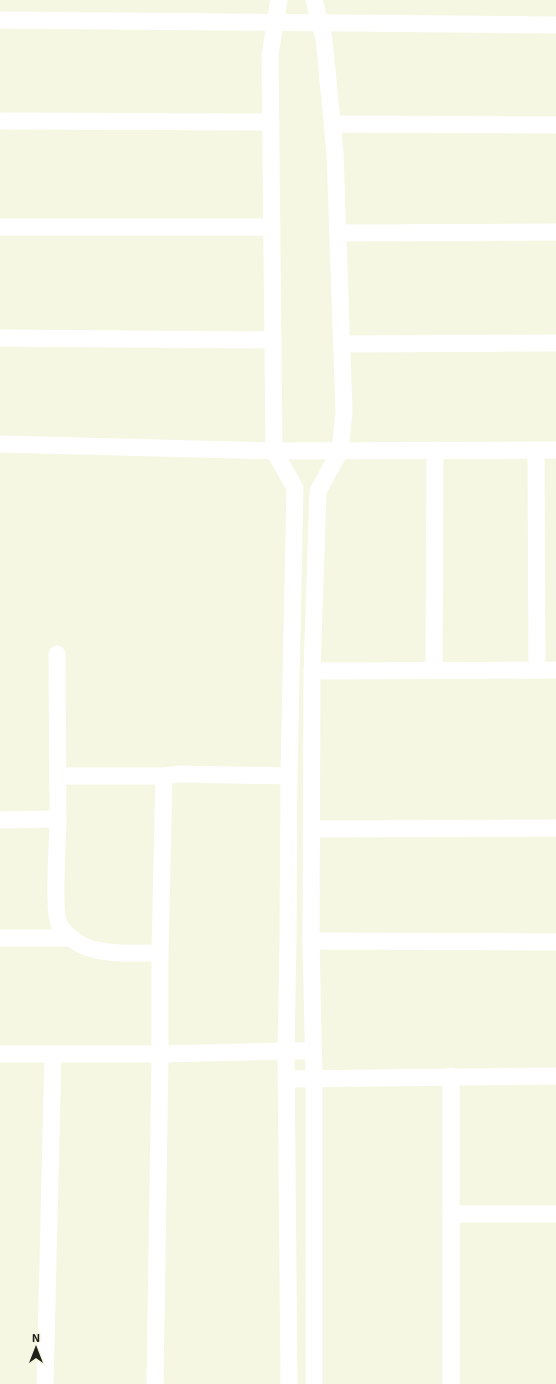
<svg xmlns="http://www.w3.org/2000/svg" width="556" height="1384" viewBox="0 0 556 1384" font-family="'Exo 2',sans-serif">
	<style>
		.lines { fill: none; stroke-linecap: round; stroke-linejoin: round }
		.minor { stroke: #fff; stroke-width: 17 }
	</style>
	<rect width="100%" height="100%" fill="#f5f7e2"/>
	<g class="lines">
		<!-- minor -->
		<g class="minor">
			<path d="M279,0l-9,55 4,396 21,37 -6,288 -1,165 -2,110 3,333"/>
			<path d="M314,0l10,39 11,114 9,259 -4,39 -22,40 -6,180 -1,270 3,137v306"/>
			<path d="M0,20l556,5"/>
			<path d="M0,121l271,1"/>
			<path d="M333,124l223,1"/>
			<path d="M0,227h272"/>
			<path d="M338,233l218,-1"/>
			<path d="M0,338l273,2"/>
			<path d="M342,344l214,-1"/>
			<path d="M0,444l274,7 282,-1"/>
			<path d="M536,450l1,220"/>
			<path d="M57,654l1,165"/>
			<path d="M434,670l1,-220"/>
			<path d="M312,671l244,-1"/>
			<path d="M58,776h106"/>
			<path d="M0,820l58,-1c0,20 -6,95 2,107 4,7 19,19 26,21 21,8 52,6 74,6"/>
			<path d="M312,829l244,-1"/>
			<path d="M0,938h72"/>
			<path d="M311,941l245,1"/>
			<path d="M0,1054h160l126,-3h27"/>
			<path d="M286,1079l270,-3"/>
			<path d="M451,1214h105"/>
			<path d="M45,1384l8,-329"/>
			<path d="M155,1384l5,-330v-101l4,-177 14,-2 111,2"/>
			<path d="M451,1384v-308"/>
		</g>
	</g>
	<!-- north arrow -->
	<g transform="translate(36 1348)" stroke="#f5f7e2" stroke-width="3" paint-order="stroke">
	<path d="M0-3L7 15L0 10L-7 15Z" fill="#202119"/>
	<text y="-6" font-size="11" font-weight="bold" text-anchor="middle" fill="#202119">N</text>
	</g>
</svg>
